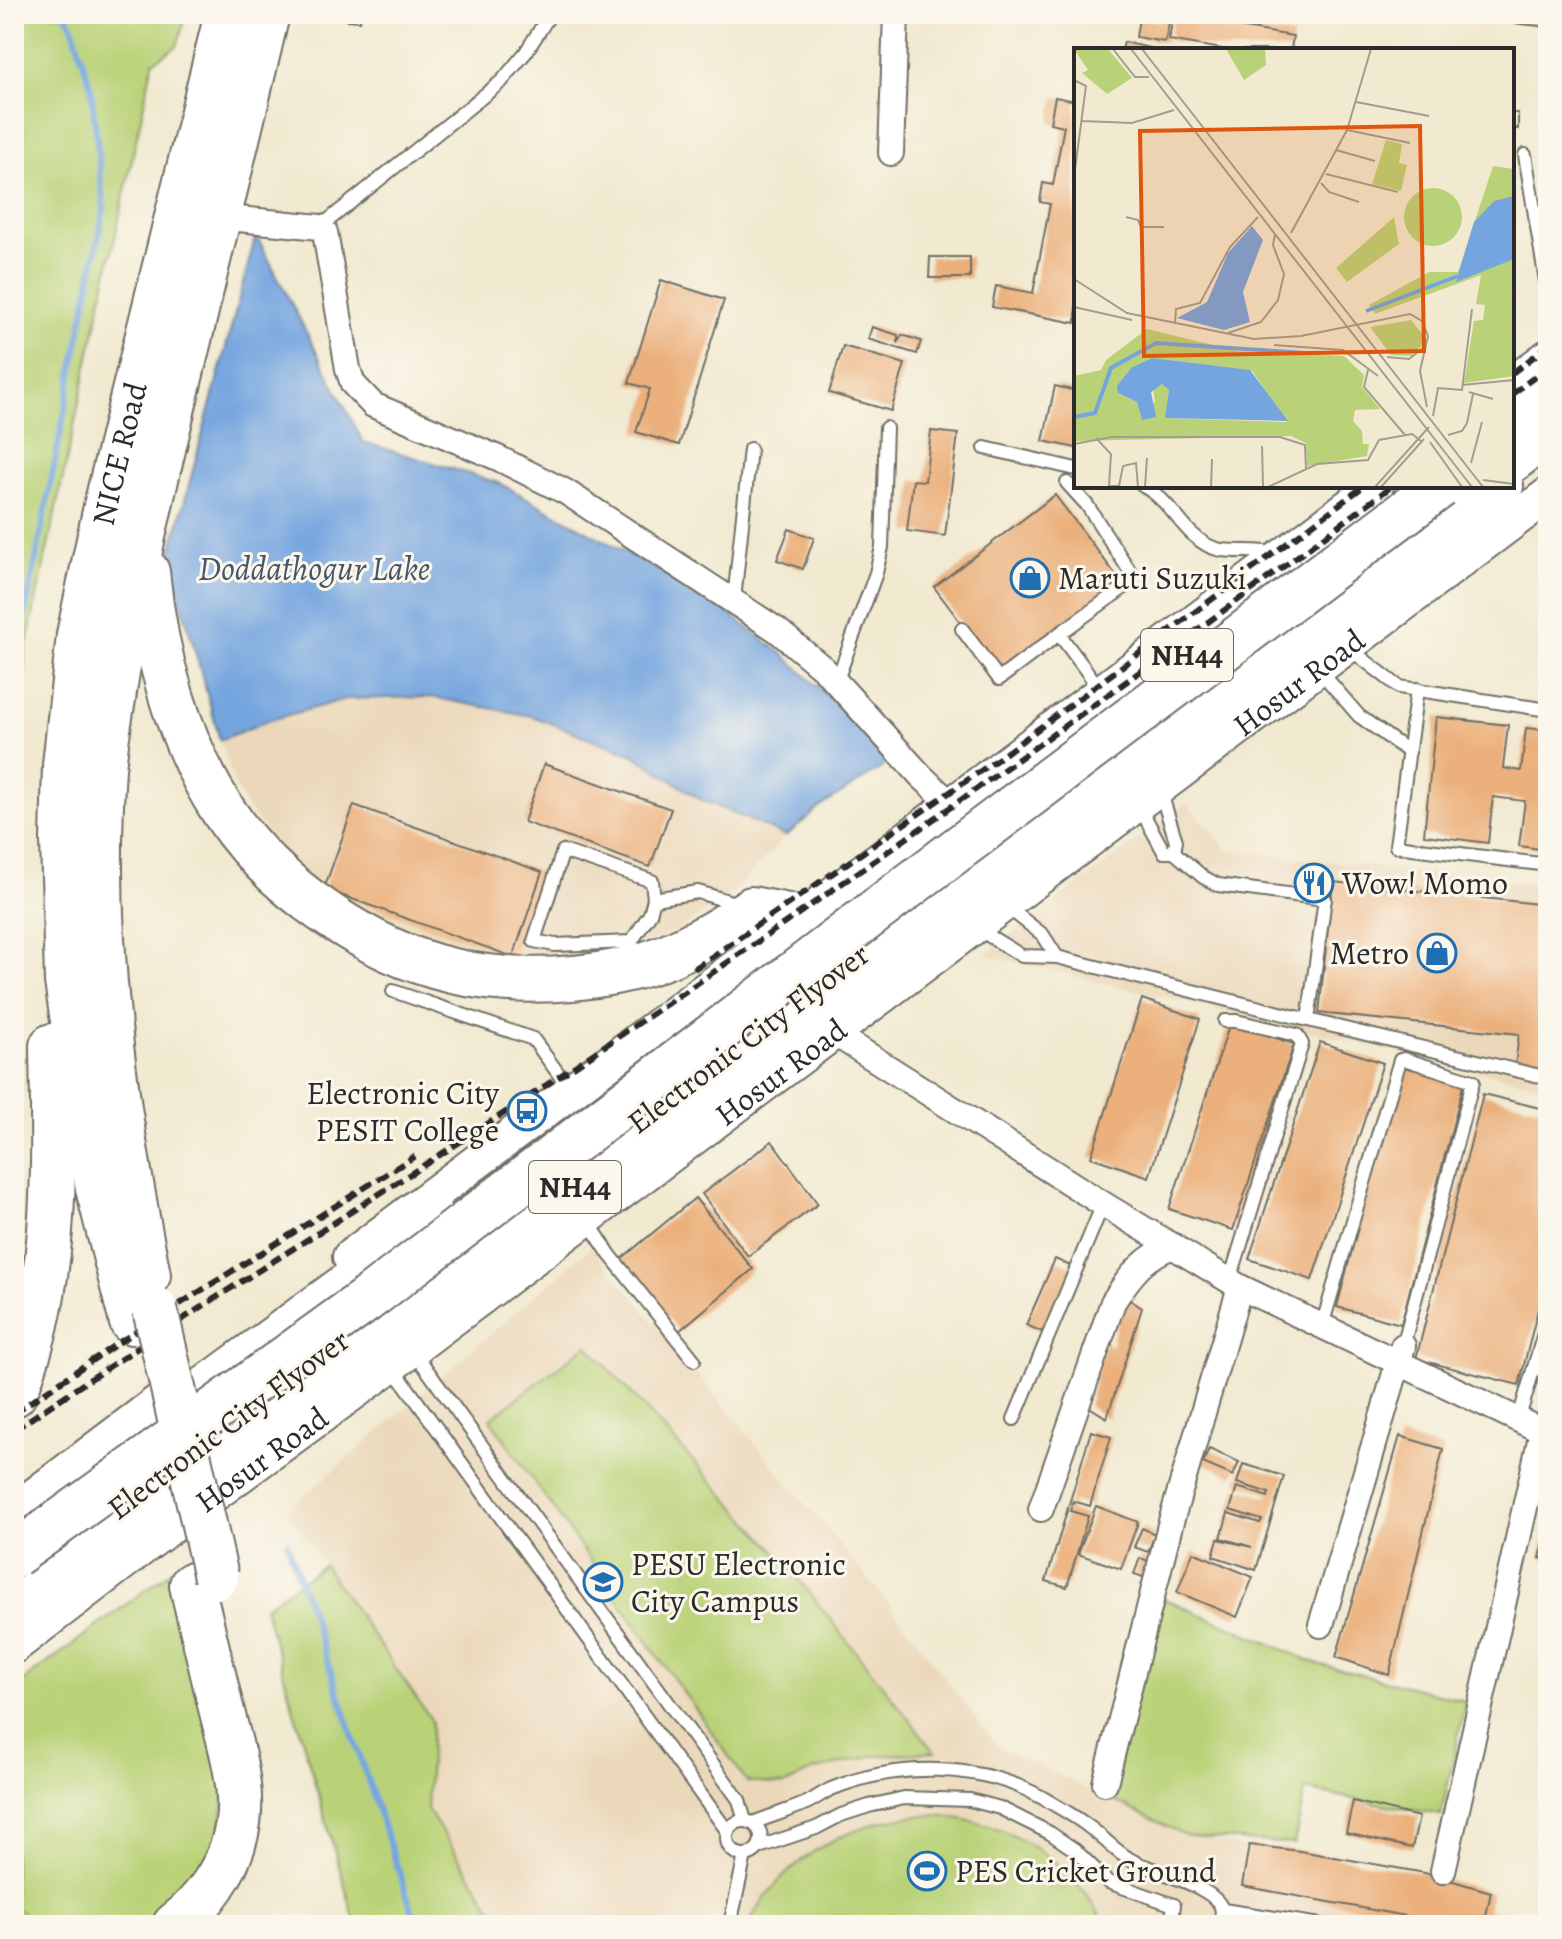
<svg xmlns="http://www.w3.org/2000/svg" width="1562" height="1939" viewBox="0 0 1562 1939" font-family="Alegreya,serif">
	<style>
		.built { fill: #ebd8ba }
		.green { fill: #b9d277; stroke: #727e51; stroke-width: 2 }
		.water { fill: #74a5df; stroke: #506885; stroke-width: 2 }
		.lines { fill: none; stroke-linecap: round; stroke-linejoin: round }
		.stream { stroke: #74a5df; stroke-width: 6 }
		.building { fill: #ebb07b }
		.lane-casing { stroke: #706e65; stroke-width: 16 }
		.street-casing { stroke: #706e65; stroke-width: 28 }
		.secondary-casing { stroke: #706e65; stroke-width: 38 }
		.highway-casing { stroke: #706e65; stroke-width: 48 }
		.lane { stroke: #fff; stroke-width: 12 }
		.street { stroke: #fff; stroke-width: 24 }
		.secondary { stroke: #fff; stroke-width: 34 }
		.highway { stroke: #fff; stroke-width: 44 }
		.rail { stroke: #2b2b2b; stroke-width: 6; stroke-dasharray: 12 6; stroke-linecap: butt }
		.highway-bridge-casing { stroke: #706e65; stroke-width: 48; stroke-linecap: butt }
		.highway-bridge { stroke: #fff; stroke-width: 44 }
		.labels { text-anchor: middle; stroke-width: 6; stroke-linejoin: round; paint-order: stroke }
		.shield { fill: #fbf7ec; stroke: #696865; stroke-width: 2 }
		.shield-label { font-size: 30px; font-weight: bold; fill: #2b2b2b }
		.street-label { font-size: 32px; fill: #2b2b2b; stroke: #fbf7ec }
		.poi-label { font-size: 32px; fill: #2b2b2b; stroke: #fbf7ec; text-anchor: start }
		.water-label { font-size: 34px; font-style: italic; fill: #45566a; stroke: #fbf7ec }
		.inset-river { fill: none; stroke: #74a5df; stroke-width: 4 }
		.inset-road { fill: none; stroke: #a29d8e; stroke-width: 2 }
		.view { fill: #df570e; fill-opacity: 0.15; stroke: #df570e; stroke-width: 4 }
		.inset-edge { fill: none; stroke: #2b2b2b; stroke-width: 4 }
	</style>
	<rect width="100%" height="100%" fill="#fbf7ec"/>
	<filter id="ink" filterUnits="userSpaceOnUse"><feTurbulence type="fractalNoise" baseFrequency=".0125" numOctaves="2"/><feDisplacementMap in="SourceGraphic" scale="16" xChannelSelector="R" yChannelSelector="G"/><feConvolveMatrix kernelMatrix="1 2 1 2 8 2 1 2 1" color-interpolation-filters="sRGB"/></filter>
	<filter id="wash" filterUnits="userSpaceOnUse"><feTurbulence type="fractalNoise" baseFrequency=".006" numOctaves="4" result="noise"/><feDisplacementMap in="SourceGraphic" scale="32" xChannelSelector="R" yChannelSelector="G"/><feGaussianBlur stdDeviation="1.8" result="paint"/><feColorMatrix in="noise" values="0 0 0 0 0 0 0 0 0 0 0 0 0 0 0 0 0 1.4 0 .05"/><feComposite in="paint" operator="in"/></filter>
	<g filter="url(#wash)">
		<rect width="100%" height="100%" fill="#f1e9d0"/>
		<!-- built -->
		<g class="built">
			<path d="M431,697l101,19 102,39 66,44 86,37 -49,52 -59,43 -77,32 -156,-5 -140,-78 -59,-74 -11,-21 -15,-45 50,-20 76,-21z"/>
			<path d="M1187,803l40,47 321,36v201l-564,-132z"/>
			<path d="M591,1247l294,352 112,147 190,90 171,33 186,56h-1041l-76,-116 5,-89 -145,-209z"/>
		</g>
		<!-- green -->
		<g class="green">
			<path d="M14,14h166l4,9 -7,23 -24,16 -128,590 -11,135z"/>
			<path d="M587,1345l194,212 154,195 -64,4 -59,15 -28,14 -37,-3 -257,-363z"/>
			<path d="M324,1565l108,156 -5,88 76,116h-147l-92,-318z"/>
			<path d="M174,1569l51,225 -10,61 -47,57 -25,13h-99l-30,-17v-220z"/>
			<path d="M1162,1598l156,66 148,37 -25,114 -136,-25 -11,54 -107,-8 -77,-37z"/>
			<path d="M934,1815c74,7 136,43 172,110h-358c38,-71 107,-108 186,-110z"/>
		</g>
		<!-- water -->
		<path class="water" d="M256,235l107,207 136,41 205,112 81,61 53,50 49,58 -68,44 -33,28 -86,-37 -66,-44 -102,-39 -101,-19 -85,2 -76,21 -50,20 -51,-181z"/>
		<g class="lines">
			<!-- stream -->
			<g class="stream">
				<path d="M14,728l4,-77 86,-442 -13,-121 -19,-63 -7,-11"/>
				<path d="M287,1542l130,383"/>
			</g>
		</g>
		<g id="blocks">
			<!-- building -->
			<g class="building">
				<path d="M347,14h14l-1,7 -13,-1z"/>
				<path d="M1450,14h98v13l-98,-11z"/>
				<path d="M1173,16l120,20 -2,14h-63l-59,-10z"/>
				<path d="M1139,18l30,5 -4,19 -29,-5z"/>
				<path d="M1124,42l30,7 -1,1h-31z"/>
				<path d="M1055,97l21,4v222l-84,-16 4,-21 37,7 17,-89 -10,-2 3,-19 10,2 11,-59 -14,-3z"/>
				<rect x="1512" y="113" width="6" height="16"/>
				<path d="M930,257h40v21h-41z"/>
				<path d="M661,280l63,20 -45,145 -43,-13 14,-43 -21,-6z"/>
				<path d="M872,327l26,8v7l4,-7 19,6 -4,13 -49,-15z"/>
				<path d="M843,346l62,18 -14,47 -62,-18z"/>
				<path d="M1055,386l21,5v57l-33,-7z"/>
				<path d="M931,431l27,3 -13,102 -38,-5 6,-51 12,1z"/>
				<path d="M1055,495l67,88 -121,93 -67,-89z"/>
				<path d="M789,529l25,9 -11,31 -26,-9z"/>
				<path d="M1436,717l72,8 -5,43 18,3 5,-43 22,2v120l-29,-4 6,-45 -32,-4 -5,46 -64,-8z"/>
				<path d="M544,764l127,45 -21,58 -126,-45z"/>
				<path d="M354,805l188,67 -29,85 -189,-68z"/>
				<path d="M1333,882l215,23v164l-33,-3 4,-32 -200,-21z"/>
				<path d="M1142,999l58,20 -51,158 -58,-20z"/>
				<path d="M1230,1023l64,21 -61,186 -64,-21z"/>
				<path d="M1320,1042l63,21 -71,217 -63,-21z"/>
				<path d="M1400,1066l64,16 -63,242 -64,-17z"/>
				<path d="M1483,1094l65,16v159l-29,116 -103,-26z"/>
				<path d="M772,1141l46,63 -70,52 -46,-62z"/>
				<path d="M695,1198l58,71 -74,62 -59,-71z"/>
				<path d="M1055,1259l20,9 -28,66 -21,-9z"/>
				<path d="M1125,1297l17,11 -35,110 -19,-12 17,-64 6,4z"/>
				<path d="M1091,1431l20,6 -21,69 -17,-5 -3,10 18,5 -21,71 -21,-6z"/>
				<path d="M1400,1436l43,13 -54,226 -53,-18z"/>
				<path d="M1209,1449l30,13 -6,14 -30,-13z"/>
				<path d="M1243,1464l41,12 -28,94 -43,-14 5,-17 34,8 -31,-9 7,-25 32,10 2,-3 -32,-10 7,-23 31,10 1,-4 -32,-10z"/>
				<path d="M1096,1506l42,16 -17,47 -43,-15z"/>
				<path d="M1142,1528l13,6 -7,18 -14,-5z"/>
				<path d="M1547,1530h1v30l-8,-2z"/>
				<path d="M1193,1552l60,25 -16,40 -60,-25z"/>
				<path d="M1140,1558l11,4 -5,16 -12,-4z"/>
				<path d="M1353,1801l66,16 -7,31 -66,-15z"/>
				<path d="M1249,1845l51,6 125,22 66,19 -7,33h-29l-213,-39z"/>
			</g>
		</g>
	</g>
	<g filter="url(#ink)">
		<use href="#blocks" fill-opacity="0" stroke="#706e65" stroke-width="2"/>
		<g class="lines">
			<defs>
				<g id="lane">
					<path d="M1525,155l23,138"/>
					<path d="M320,227l182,-146 24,-29 24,-38"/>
					<path d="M985,448l91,21"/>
					<path d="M1143,486c29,15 37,44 64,59 19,11 46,2 67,9"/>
					<path d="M734,600l16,-151"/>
					<path d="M962,629l37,50 60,-45 32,43 6,14"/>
					<path d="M1059,634l67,-48 5,-13 -44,-68 -20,-22"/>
					<path d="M1350,649l49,38 149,23"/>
					<path d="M1320,671l39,45 50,36"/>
					<path d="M836,683l40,-110 6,-26 4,-119"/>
					<path d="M1417,689l-21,157 152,19"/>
					<path d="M1160,790l16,51 -2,11"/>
					<path d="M654,899l-4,15 -19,28 -76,3 -21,-4 29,-90 89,30 2,18 44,-7 43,13"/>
					<path d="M1006,906l37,29 14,22"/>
					<path d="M978,929l44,27 35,1 251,63 17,-121 -107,-14 -15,-8 -29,-25h-10l-25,-46"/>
					<path d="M393,991l140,48 36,49"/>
					<path d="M1308,1020l240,58"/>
					<path d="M1225,1021h11l61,14 5,9 -72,236"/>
					<path d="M587,1220l23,35 84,105"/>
					<path d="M1322,1326l78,-266 4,-1 69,22 -70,265"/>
					<path d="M414,1352l325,448 6,21"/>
					<path d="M393,1368l335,464"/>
					<path d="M1014,1419l89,-215"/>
					<path d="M1518,1421l30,-101"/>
					<circle cx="744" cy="1838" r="17"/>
					<path d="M753,1823c17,-7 35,-12 51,-19 10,-4 18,-11 27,-15 66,-27 149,-27 212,9 15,9 32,18 46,29 17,12 29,28 48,36 20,8 77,25 84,44 2,6 0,12 -1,18"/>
					<path d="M759,1847l57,-19 25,-13 28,-9 35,-8 66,2 30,8 50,25 25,17 33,32 66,23 -3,20"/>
					<path d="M1223,1910l98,15"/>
					<path d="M730,1925l15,-70"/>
				</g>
				<g id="street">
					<path d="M891,153l5,-139"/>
					<path d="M218,217l102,10 5,5 23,137 5,15 20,21 125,53 68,34 211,138 47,39 97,107 30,28"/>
					<path d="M832,1032l271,172 137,83 308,147"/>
					<path d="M1041,1509l72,-207c16,-25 32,-47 61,-56"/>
					<path d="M1321,1625l82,-279"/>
					<path d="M1105,1783l65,-258 70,-238"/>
					<path d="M1443,1871l99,-439"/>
				</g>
				<g id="secondary">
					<path d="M1512,384l36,-27"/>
					<path d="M350,1257l1026,-771"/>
					<path d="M14,1511l160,-121"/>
					<path id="s1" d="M14,1646l166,-127 211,-154 1157,-870"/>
				</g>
				<g id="highway">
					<path d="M1512,410l36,-27"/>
					<path d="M1512,460l36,-28"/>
					<path d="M147,572c8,82 31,170 77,240 47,73 144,140 229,159 53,12 109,11 162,1 49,-9 96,-36 137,-63l78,15"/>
					<path d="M148,1275c-33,-165 -57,-337 -45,-506 2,-23 6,-47 10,-70 13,-96 36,-190 58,-284 32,-134 64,-267 96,-401"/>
					<path id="s2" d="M132,1322l-34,-134 -31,-207 -4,-141 2,-75 14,-130 28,-133 120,-488"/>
					<path d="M14,1394c45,-110 40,-231 38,-348"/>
					<path d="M158,1424l277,-203"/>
					<path d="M14,1609l1487,-1123"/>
					<path d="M175,1925c15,-11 27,-24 38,-40 43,-63 24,-113 7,-181 -9,-40 -19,-80 -28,-119"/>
				</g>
			</defs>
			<!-- lane casing -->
			<use href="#lane" class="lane-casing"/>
			<!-- street casing -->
			<use href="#street" class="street-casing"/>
			<!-- secondary casing -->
			<use href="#secondary" class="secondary-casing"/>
			<!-- highway casing -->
			<use href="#highway" class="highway-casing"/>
			<!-- lane -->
			<use href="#lane" class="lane"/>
			<!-- street -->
			<use href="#street" class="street"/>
			<!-- secondary -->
			<use href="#secondary" class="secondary"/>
			<!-- highway -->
			<use href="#highway" class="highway"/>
			<!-- rail -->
			<g class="rail">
				<path d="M1512,373l36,-27"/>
				<path d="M1512,394l36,-27"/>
				<path d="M694,969l301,-208 369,-275"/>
				<path d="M14,1413l104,-70 297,-187"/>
				<path d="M14,1430c174,-118 354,-226 528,-342 289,-193 572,-394 850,-602"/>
			</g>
			<defs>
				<g id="highway-bridge">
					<path d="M155,1309l61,268"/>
					<path d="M14,1555l352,-255 536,-409 538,-405"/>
				</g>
			</defs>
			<!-- highway-bridge casing -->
			<use href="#highway-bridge" class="highway-bridge-casing"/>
			<!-- highway-bridge -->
			<use href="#highway-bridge" class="highway-bridge"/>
		</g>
	</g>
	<!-- icons -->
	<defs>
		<symbol id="shop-ring" viewBox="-11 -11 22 22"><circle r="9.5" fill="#fbf7ec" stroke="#1f6fb2" stroke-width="1.5"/><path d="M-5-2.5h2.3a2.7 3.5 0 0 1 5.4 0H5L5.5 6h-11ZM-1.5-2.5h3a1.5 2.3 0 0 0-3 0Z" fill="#1f6fb2"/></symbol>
		<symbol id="restaurant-ring" viewBox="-11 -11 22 22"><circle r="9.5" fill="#fbf7ec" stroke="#1f6fb2" stroke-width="1.5"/><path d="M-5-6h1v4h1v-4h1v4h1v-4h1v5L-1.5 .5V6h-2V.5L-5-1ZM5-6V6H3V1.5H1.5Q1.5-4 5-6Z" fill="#1f6fb2"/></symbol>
		<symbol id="bus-ring" viewBox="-11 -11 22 22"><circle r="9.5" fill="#fbf7ec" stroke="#1f6fb2" stroke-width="1.5"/><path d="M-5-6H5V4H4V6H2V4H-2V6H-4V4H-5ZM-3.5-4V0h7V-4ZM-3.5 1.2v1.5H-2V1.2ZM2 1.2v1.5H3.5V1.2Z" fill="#1f6fb2"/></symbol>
		<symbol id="university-ring" viewBox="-11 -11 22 22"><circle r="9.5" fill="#fbf7ec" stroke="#1f6fb2" stroke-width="1.5"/><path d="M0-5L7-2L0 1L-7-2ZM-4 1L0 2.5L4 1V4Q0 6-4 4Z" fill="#1f6fb2"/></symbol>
		<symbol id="stadium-ring" viewBox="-11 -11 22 22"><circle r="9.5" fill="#fbf7ec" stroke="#1f6fb2" stroke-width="1.5"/><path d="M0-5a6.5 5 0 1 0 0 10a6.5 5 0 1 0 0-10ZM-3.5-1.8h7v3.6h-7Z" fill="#1f6fb2"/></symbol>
	</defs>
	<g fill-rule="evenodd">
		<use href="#shop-ring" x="1008" y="556" width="44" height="44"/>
		<use href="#restaurant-ring" x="1292" y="861" width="44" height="44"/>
		<use href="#shop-ring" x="1415" y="931" width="44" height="44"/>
		<use href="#bus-ring" x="505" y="1089" width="44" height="44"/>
		<use href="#university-ring" x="581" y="1560" width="44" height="44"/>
		<use href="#stadium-ring" x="905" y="1849" width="44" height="44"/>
	</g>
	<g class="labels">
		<!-- shield labels -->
		<g class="shield">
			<rect x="1141" y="629" width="92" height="52" rx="6"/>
			<rect x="529" y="1161" width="92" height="52" rx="6"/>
		</g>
		<g class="shield-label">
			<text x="1187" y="665">NH44</text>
			<text x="575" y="1197">NH44</text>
		</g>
		<!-- street labels -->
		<g class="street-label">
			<text dy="11" stroke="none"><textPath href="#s2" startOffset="880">NICE Road</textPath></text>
			<text dy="11" stroke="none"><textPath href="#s1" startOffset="1606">Hosur Road</textPath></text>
			<text transform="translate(748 1038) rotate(-37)" y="11">Electronic City Flyover</text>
			<text dy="11" stroke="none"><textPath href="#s1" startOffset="958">Hosur Road</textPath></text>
			<text transform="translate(228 1424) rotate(-37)" y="11">Electronic City Flyover</text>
			<text dy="11" stroke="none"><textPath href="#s1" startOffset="310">Hosur Road</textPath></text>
		</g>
		<!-- poi labels -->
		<g class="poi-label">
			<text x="1058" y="589">Maruti Suzuki</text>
			<text x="1342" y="894">Wow! Momo</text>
			<text x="1409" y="964" text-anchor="end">Metro</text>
			<text x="499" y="1104" text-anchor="end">Electronic City<tspan x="499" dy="37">PESIT College</tspan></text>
			<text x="631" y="1575">PESU Electronic<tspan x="631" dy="37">City Campus</tspan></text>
			<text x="955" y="1882">PES Cricket Ground</text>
		</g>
		<!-- water labels -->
		<g class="water-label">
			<text x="314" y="580">Doddathogur Lake</text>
		</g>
	</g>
	<!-- overview -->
	<g transform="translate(1074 48)">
		<rect width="440" height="440" fill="#f1e9d0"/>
		<path d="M0,1h34l24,29 -25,16 -25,-21 6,-3zM152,1h39l1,16 -22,15zM312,92l16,4 -3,19 8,2 -6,26 -29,-7zM419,118l21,3v207l-50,7 10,-62 9,-1 2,-15 -9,-1 5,-29 -106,39 -6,-9 60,-33h29zM330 169a29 29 0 1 1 58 0a29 29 0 1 1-58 0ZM320,169l5,27 -52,38 -11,-14zM337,272l12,15 -2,11 -10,10 -20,-1 -21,-28zM73,281l91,22 106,5 20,19 -2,12 18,22 -25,1 -2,11 9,10 1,13h6l-2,12 -60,10 -1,-23 -15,-7 -217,5v-65l27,-6 5,-10zM78,310l100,13 35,51 -121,-4 3,-28 -7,-6 -9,5 2,12 -13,18 -5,-17 -19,-9 10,-22z" fill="#b9d277" fill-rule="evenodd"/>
		<path d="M440,148v63l-58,23 18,-60 20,-21zM178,178l11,14 -20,52 7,30 -26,8 -47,-12 30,-16 21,-49zM78,310l98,12 38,51 -123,-3 4,-28 -7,-6 -11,8 5,25 -14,3 -5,-18 -19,-9 -1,-7 14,-18z" fill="#74a5df"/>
		<path class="inset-river" d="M292,263l92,-35M0,369l21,-4 16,-45 45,-25 149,10"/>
		<path class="inset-road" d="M39,1l22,28h14M57,1l341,438M68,1l341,438M0,32l12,6 -12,91M282,54l73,14M8,73l50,2 42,-13M273,82l63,13M262,102l39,11M252,126l72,18M247,135l8,9 30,10M52,169l12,3 3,7h23M217,185l56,-103 24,-81M0,231l53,34 127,26 47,-3 109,-22 12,7 6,15 -8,35 7,36M0,259l58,13M101,275l1,-14 24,-6 30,-56 28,-30M154,285l33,-11 17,-22 6,-26 -11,-29 2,-11M200,297l69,5 35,26M313,309l22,2 14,-11M294,322l-4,17 41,48M388,337l52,-5M395,344l24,7M359,368l5,-28 24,2 10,-81M374,387l14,-4 5,-8 6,-29M22,390l15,16 -2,32h10M356,394l32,45M0,396l38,-7h168l25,8 1,24M188,398l1,41M397,415l11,-41M409,432l31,4M45,438l4,-20 13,-3 2,24M71,439l2,-29M137,439l1,-28M194,439l49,-23 51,-4 11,-20 33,-6 9,7M301,439l54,-60M307,439l43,-48"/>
		<path class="view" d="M346,78l4,225 -280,5 -4,-225z"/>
		<rect width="440" height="440" class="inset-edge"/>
	</g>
	<!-- margin -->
	<rect width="1562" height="1939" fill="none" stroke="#fbf7ec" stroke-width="48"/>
</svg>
